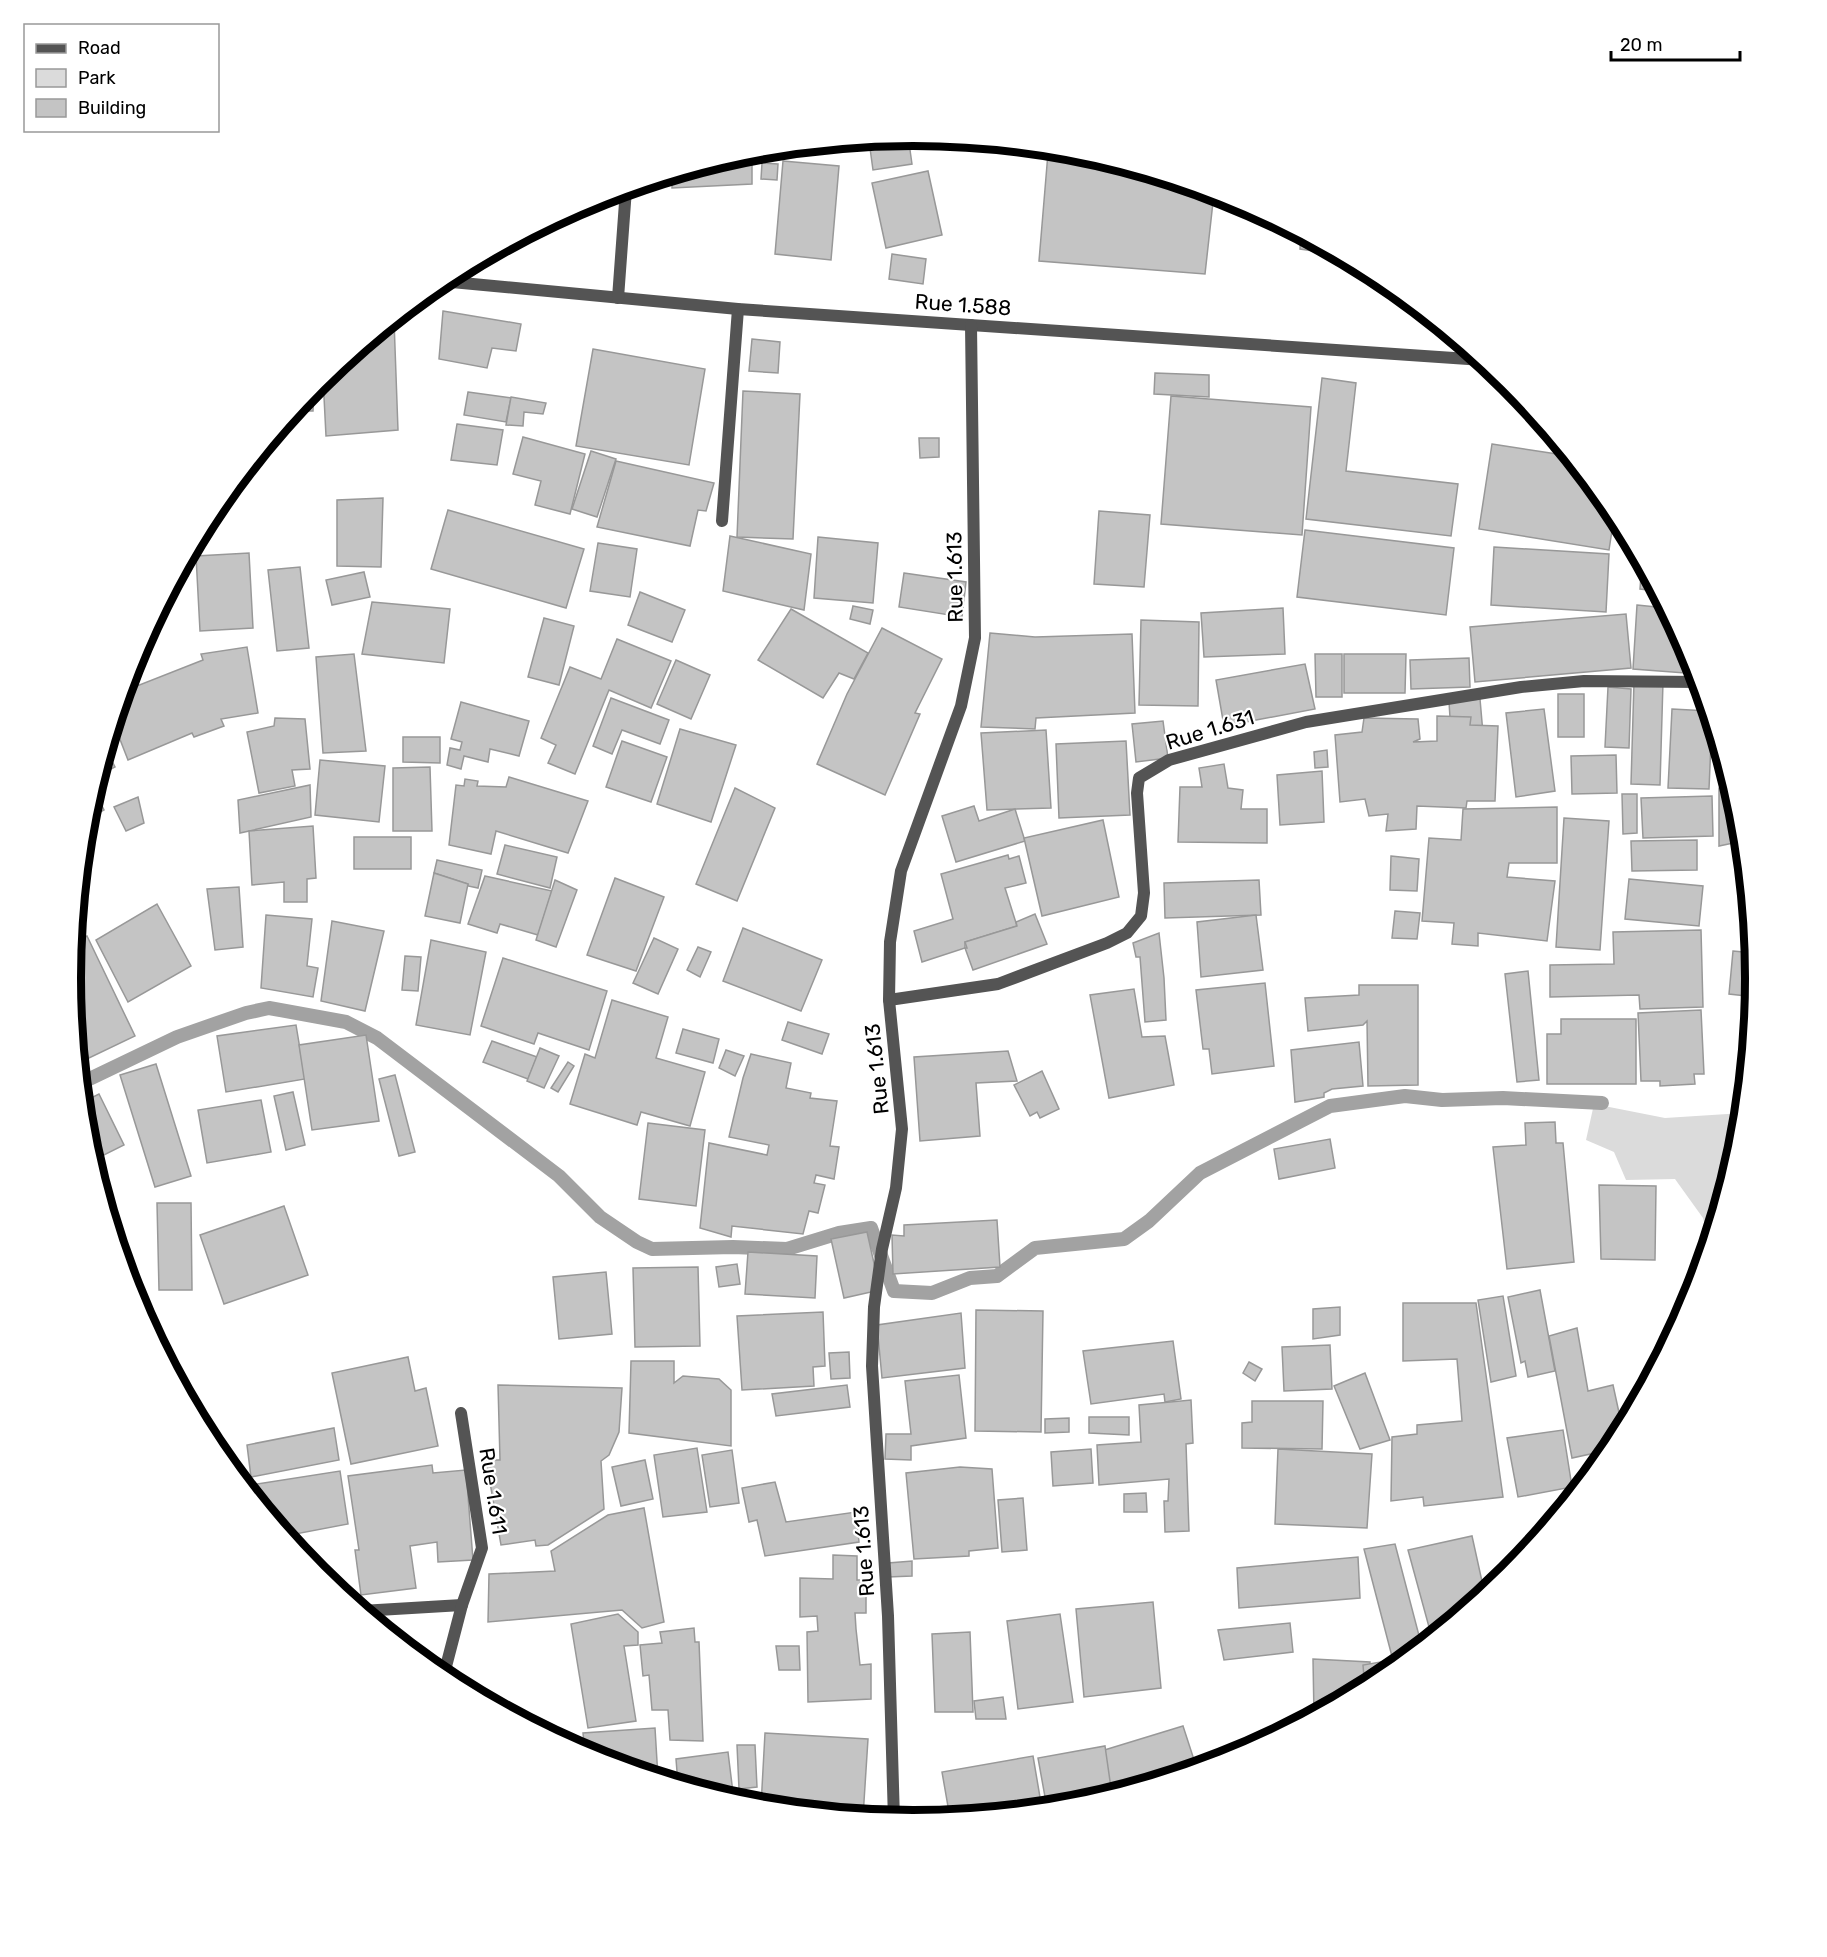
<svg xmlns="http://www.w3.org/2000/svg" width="1827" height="1957" viewBox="0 0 1827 1957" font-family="Rubik,sans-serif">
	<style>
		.green { fill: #dbdbdb }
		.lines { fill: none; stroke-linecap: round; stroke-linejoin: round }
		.stream { stroke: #a2a2a2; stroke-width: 14 }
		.building { fill: #c4c4c4; stroke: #989898; stroke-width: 1.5 }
		.street { stroke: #545454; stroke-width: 12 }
		.labels { text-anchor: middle; stroke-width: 4.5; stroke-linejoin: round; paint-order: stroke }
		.street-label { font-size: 21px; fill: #000; stroke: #fff }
		.rim { fill: none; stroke: #000; stroke-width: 8 }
	</style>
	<rect width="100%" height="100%" fill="#fff"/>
	<!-- green -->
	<path class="green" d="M1594,1104l71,14 78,-5 -3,30 -30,101 -7,-26 -28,-39 -49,1 -12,-28 -28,-12z"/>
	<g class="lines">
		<!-- stream -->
		<path class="stream" d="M81,1083l96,-46 69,-24 23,-5 77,14 31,16 182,138 41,41 37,25 15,7 81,-2 54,2 52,-16 32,-5 23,63 38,2 38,-15 27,-2 38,-28 89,-9 25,-18 51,-48 130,-67 75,-10 37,4 61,-2 99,5"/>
	</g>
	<!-- building -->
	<g class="building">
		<path d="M908,136l4,28 -39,6 -4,-29z"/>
		<path d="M841,143l1,6 -55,3v-4z"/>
		<path d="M752,151v33l-80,4v-13z"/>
		<path d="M1048,153l48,4 118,36 -9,81 -166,-13z"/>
		<path d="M783,161l56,5 -8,94 -56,-6z"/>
		<path d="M762,163l16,1 -1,16 -16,-1z"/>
		<path d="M928,171l14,64 -56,13 -14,-65z"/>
		<path d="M1301,234l27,15v4l-28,-4z"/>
		<path d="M892,254l34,5 -3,25 -34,-5z"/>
		<path d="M443,311l78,13 -5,27 -24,-3 -5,20 -48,-9z"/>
		<path d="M394,320l4,110 -72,6 -3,-59z"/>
		<path d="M752,339l28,3 -2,31 -29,-2z"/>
		<path d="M593,349l112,20 -16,96 -113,-19z"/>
		<path d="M1155,373l54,2v22l-55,-3z"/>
		<path d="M1322,378l34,5 -10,88 112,13 -7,52 -145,-17z"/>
		<path d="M314,387l-1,24h-19z"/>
		<path d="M743,391l57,3 -7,145 -56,-2z"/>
		<path d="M468,392l43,6 -5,24 -42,-7z"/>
		<path d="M1171,396l140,11 -9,128 -141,-11z"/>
		<path d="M511,397l35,6 -3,11 -19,-2 -1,14 -17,-1z"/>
		<path d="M457,424l46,6 -6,35 -46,-5z"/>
		<path d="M523,437l62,17 -15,60 -35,-9 6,-24 -28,-7z"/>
		<path d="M919,438h20v19l-19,1z"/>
		<path d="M1492,444l78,12 45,55 -6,39 -130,-21z"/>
		<path d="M591,451l25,8 -19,58 -25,-8z"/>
		<path d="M616,461l98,22 -8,28 -8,-1 -8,36 -93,-19z"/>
		<path d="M383,498l-2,69 -44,-1v-66z"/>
		<path d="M448,510l136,39 -18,59 -135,-39z"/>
		<path d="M1099,511l51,4 -6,72 -50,-3z"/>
		<path d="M1305,530l149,18 -8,67 -149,-18z"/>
		<path d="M730,536l81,18 -7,56 -81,-19z"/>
		<path d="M818,537l60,6 -5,60 -59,-5z"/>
		<path d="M598,543l39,6 -7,48 -40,-6z"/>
		<path d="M1494,547l115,7 -3,58 -115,-7z"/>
		<path d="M249,553l4,75 -53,3 -4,-75z"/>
		<path d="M1642,562l16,29 -18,-2z"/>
		<path d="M184,563l4,13 -12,3z"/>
		<path d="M300,567l9,81 -32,3 -9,-81z"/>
		<path d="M364,572l6,25 -38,8 -6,-25z"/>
		<path d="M904,573l62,9 -4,35 -63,-10z"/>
		<path d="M640,592l45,18 -13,32 -44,-17z"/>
		<path d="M372,602l78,7 -6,54 -82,-9z"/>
		<path d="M1637,605l29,3 26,48 6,18 -65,-5z"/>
		<path d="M853,606l20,4 -3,14 -20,-5z"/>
		<path d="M1283,608l2,46 -81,3 -3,-44z"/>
		<path d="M791,609l77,44 -14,26 -15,-6 -16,25 -65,-38z"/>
		<path d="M1626,614l5,54 -156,14 -5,-55z"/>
		<path d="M544,618l30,8 -15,59 -31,-8z"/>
		<path d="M1141,620l58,2 -1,84 -59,-1z"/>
		<path d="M882,628l60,31 -27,54 5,1 -35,81 -68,-31 30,-70z"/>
		<path d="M990,633l45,4 97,-3 3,79 -99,5 -1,11 -54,-2z"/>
		<path d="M617,639l54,22 -20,47 -42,-18 -34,84 -27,-11 8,-18 -15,-7 29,-71 31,12z"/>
		<path d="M247,647l11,66 -37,6 3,7 -30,11 -2,-4 -64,27 -14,-36 10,-33 79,-31 -2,-6z"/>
		<path d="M354,654l12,97 -43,2 -7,-96z"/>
		<path d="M1315,654h27v43h-26z"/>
		<path d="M1344,654h62l-1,39h-61z"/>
		<path d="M1469,658l1,29 -59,2 -1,-29z"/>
		<path d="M676,660l34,15 -19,44 -34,-15z"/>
		<path d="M1305,664l10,45 -91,17 -8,-46z"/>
		<path d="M1634,682h29l-3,103 -29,-1z"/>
		<path d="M1608,687l23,2 -2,59 -24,-1z"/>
		<rect x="1558" y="694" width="26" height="43"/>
		<path d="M611,698l58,22 -9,24 -38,-14 -10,24 -19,-8z"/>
		<path d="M1480,699l4,46h-7l3,48 -25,2 -6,-93z"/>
		<path d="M461,702l68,19 -10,35 -29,-7 -2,13 -24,-6 -3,13 -14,-4 3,-17 10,2 2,-8 -11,-3z"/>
		<path d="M1544,709l11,82 -39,6 -10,-84z"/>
		<path d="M1672,709l37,2 3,8 -3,70 -41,-1z"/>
		<path d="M1437,716l34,1 -1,8 28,1 -3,75h-28l-1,7 -49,-2 -1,23 -30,2 2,-17 -19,2 -4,-17 -25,3 -5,-67 27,-3 2,-14 54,1 2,20 -7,3 24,-1z"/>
		<path d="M275,718l30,1 5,50 -18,1 3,16 -36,7 -12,-61 27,-6z"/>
		<path d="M1163,721l5,37 -32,4 -4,-38z"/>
		<path d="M680,729l56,16 -25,77 -54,-18z"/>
		<path d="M1046,730l5,78 -64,2 -6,-77z"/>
		<path d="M403,737h37v26l-37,-1z"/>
		<path d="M622,741l45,16 -16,45 -45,-15z"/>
		<path d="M1126,741l4,74 -71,3 -3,-74z"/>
		<path d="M106,749l9,18 -17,9z"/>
		<path d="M1327,750l1,17 -13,1 -1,-16z"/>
		<path d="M1616,755l1,38 -45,1 -1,-38z"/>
		<path d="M320,760l65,6 -6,56 -64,-7z"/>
		<path d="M1224,764l4,24 15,2 -2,19h26v34l-89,-1 2,-55h22l-3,-19z"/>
		<path d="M430,767l2,64h-39v-63z"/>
		<path d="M1322,771l2,51 -44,3 -3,-50z"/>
		<path d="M509,777l79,24 -20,52 -72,-22 -5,23 -42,-9 7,-60 8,1 1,-7 13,2 -1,5 29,1z"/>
		<path d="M310,785l1,32 -71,16 -2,-33z"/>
		<path d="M1732,785l8,29 3,27 -24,5v-58z"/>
		<path d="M735,788l40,20 -38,93 -41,-17z"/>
		<path d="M94,790l10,20 -18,10 1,-6z"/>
		<path d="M1622,794h15v39l-14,1z"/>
		<path d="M1712,796l1,40 -70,2 -2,-40z"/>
		<path d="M138,797l6,26 -18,8 -12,-24z"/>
		<path d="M974,806l5,15 36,-12 10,32 -69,21 -14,-46z"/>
		<path d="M1557,807v56h-48l-2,14 48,4 -8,60 -69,-8v13l-26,-2 2,-21 -32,-2 7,-83 32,2 2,-31z"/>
		<path d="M1564,818l45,3 -9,129 -44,-3z"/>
		<path d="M1103,820l16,77 -77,19 -18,-78z"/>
		<path d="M313,826l3,52 -9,1v23h-23v-20l-32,3 -3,-54z"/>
		<rect x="354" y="837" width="57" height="32"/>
		<path d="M1697,840v30l-65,1 -1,-30z"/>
		<path d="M505,845l52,12 -7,31 -53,-14z"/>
		<path d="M1008,855l1,4 10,-3 7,27 -21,5 12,38 -52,16v6l-43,14 -8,-31 39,-12 -12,-45z"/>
		<path d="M1391,856l28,3 -2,32 -27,-1z"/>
		<path d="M437,860l45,10 -4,18 -10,-2v-2l-34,-11z"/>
		<path d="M1742,870h4l6,67h-3z"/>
		<path d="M434,873l34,11 -8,39 -35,-7z"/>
		<path d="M485,876l67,15 -14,44 -38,-11 -3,9 -29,-9z"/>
		<path d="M615,878l49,19 -28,74 -49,-16z"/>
		<path d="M1629,879l74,7 -4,40 -74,-7z"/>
		<path d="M555,880l22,10 -21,57 -20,-7z"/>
		<path d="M1259,880l2,35 -96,3 -1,-35z"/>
		<path d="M239,887l4,60 -28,3 -8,-61z"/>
		<path d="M157,904l34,62 -63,36 -32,-62z"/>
		<path d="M1395,911l25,2 -3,26 -25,-1z"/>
		<path d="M1035,914l12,30 -74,26 -8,-22h2l-2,-6 52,-16 -1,-4z"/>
		<path d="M266,915l46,4 -5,47 11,2 -5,29 -52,-9z"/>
		<path d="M1256,915l7,55 -62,7 -4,-55z"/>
		<path d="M332,921l52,10 -19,80 -44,-10z"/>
		<path d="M743,928l79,32 -21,51 -78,-30z"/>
		<path d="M1701,930l2,77 -63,2 -1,-14 -89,2v-32l64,-1 -1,-32z"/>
		<path d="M1159,933l5,45 2,42 -21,2 -5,-65h-4l-3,-14z"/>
		<path d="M87,936l48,100 -46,22 -13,-27 -6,-52 4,-37z"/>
		<path d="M654,938l24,11 -20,45 -25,-11z"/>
		<path d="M431,940l55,12 -16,83 -54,-10z"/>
		<path d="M698,947l13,5 -11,25 -13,-7z"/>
		<path d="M1733,951l21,2 2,26 -1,18 -26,-3z"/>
		<path d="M405,956l16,1 -3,34 -16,-1z"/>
		<path d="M503,958l104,33 -18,59 -51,-17 -4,11 -53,-18z"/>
		<path d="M1528,971l11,109 -22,2 -12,-108z"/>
		<path d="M1265,983l9,83 -62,8 -3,-25h-6l-7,-59z"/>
		<path d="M1359,985h59v100l-50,1 -1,-65 -4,4 -55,6 -3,-33 54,-3z"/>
		<path d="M1134,989l8,48 23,-1 9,49 -65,13 -19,-103z"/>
		<path d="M612,1000l56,17 -12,41 49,14 -15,54 -49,-14 -4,13 -67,-21 15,-50 10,4z"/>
		<path d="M1701,1010l3,64h-10l1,10 -35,2v-5h-19l-3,-68z"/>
		<path d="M1561,1019h75v65h-89v-50h14z"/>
		<path d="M788,1022l41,12 -7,20 -40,-14z"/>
		<path d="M296,1025l9,54 -79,13 -9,-56z"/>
		<path d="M683,1029l36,10 -6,24 -37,-10z"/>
		<path d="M366,1035l13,86 -67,9 -13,-85z"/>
		<path d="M492,1041l45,16 -9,22 -45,-17z"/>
		<path d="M77,1042l6,13 -5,2z"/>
		<path d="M1359,1042l4,44 -31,3 -8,4v4l-29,5 -4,-52z"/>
		<path d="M540,1048l19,8 -15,32 -17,-7z"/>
		<path d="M726,1050l18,6 -9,20 -16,-8z"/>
		<path d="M1008,1051l9,30 -41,2 4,53 -60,5 -6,-84z"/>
		<path d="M751,1054l40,9 -5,25 25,5 -1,5 27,3 -7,45 9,1 -5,32 -18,-4 -2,8 11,2 -7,28 -9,-2 -6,23 -71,-8 -1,11 -31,-9 9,-85 58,12 2,-10 -40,-8 14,-59z"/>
		<path d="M568,1062l6,4 -16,26 -7,-4z"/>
		<path d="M156,1064l35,112 -36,11 -35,-112z"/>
		<path d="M1042,1071l17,38 -19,9 -3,-6 -7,4 -16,-31z"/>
		<path d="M395,1075l20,77 -16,4 -20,-77z"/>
		<path d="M293,1092l12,53 -19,5 -12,-54z"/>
		<path d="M99,1094l25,51 -32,16 -5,-18 -4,-41z"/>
		<path d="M261,1100l10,52 -64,11 -9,-53z"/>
		<path d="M1555,1122l1,21h7l11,119 -67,7 -14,-122 33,-2 -1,-22z"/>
		<path d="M648,1123l57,7 -9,76 -57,-7z"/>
		<path d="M1330,1139l5,29 -56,11 -5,-30z"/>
		<path d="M1599,1185l57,1 -1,74 -54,-1z"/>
		<path d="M157,1203h34l1,87h-33z"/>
		<path d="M284,1206l24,69 -84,29 -24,-69z"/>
		<path d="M997,1220l3,47 -107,7 -1,-39 12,1v-11z"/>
		<path d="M867,1232l13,58 -36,8 -13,-59z"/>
		<path d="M748,1252l69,4 -2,42 -70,-4z"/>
		<path d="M737,1264l3,20 -21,3 -3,-20z"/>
		<path d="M698,1267l2,79 -65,1 -2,-79z"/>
		<path d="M606,1272l6,62 -53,5 -6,-62z"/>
		<path d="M1540,1290l15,81 -27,6 -3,-16 -4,2 -13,-66z"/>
		<path d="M1503,1296l13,80 -25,6 -13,-82z"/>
		<path d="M1403,1303h73l27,194 -79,9 -1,-9 -32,4 1,-64 25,-3v-9l45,-4 -5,-62 -54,2z"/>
		<path d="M1340,1307v28l-27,4v-30z"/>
		<path d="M976,1310l67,1 -2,121 -66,-1z"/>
		<path d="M823,1312l2,54 -12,1 1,19 -72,4 -5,-74z"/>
		<path d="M961,1313l4,55 -83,10 -5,-53z"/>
		<path d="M1577,1328l11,63 25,-6 10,46 -10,18 -41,9 -23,-122z"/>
		<path d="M1173,1341l8,58 -16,3 -1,-8 -73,10 -8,-53z"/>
		<path d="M1330,1345l2,44 -48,2 -2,-44z"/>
		<path d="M849,1352l1,26 -19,1 -2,-26z"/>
		<path d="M408,1357l7,34 11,-3 12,58 -87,18 -19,-91z"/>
		<path d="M631,1361h43v22l9,-7 36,3 12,11v56l-102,-13z"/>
		<path d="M1249,1362l13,7 -7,12 -12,-8z"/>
		<path d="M1365,1373l25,67 -30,9 -26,-63z"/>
		<path d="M959,1375l7,63 -55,8v14l-26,-1 1,-25h25l-6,-53z"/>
		<path d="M498,1385l124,3 -3,44 -10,23 -8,6 3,48 -56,36 -12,1 -1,-6 -34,5 -15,-85h14z"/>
		<path d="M847,1385l3,22 -74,9 -4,-22z"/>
		<path d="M1191,1400l2,43 -7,1 3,87 -24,1 -1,-31h4l1,-22 -70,6 -2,-40 44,-3 -2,-37z"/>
		<path d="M1252,1401h71l-1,48 -80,-1v-25l10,-1z"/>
		<path d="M1089,1417h40v18l-40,-2z"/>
		<path d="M1069,1418v14l-24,1v-14z"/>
		<path d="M334,1428l5,32 -88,17 -4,-32z"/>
		<path d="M1563,1430l9,57 -54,10 -11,-59z"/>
		<path d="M697,1448l10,64 -44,5 -9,-62z"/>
		<path d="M1091,1449l2,34 -40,3 -2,-34z"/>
		<path d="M1278,1449l94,5 -5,74 -92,-4z"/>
		<path d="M732,1450l7,53 -29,4 -8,-52z"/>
		<path d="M645,1460l8,39 -32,7 -9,-39z"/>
		<path d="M432,1465l1,8 33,-3 7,90 -35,2 -1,-20 -27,4 6,42 -55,7 -6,-45h4l-11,-74z"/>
		<path d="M960,1467l32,2 6,79 -29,3v5l-55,3 -8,-86z"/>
		<path d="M340,1471l8,53 -63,12 -40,-50z"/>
		<path d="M775,1482l11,40 70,-10 3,30 -94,14 -8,-36 -8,2 -7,-34z"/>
		<path d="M1146,1493l1,19h-23v-18z"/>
		<path d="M1023,1498l4,52 -25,2 -4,-52z"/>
		<path d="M644,1508l20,114 -22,6 -20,-18 -134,12 1,-48 66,-3 -4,-20 57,-36z"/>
		<path d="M1472,1536l13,59 -53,43 -24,-88z"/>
		<path d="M1395,1544l27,103 -27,21 -31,-119z"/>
		<path d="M833,1555l24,1v24h9v33h-11l1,16 4,36 11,-1v35l-63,3 -1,-70 11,-1 -1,-15 -17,1v-39l33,1z"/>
		<path d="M1358,1557l2,41 -121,10 -2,-40z"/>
		<path d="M912,1561v15l-24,1v-14z"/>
		<path d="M1153,1602l8,86 -77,9 -8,-88z"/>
		<path d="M618,1614l20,18v13l-14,1 12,75 -48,7 -17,-104z"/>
		<path d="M1060,1614l13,88 -55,7 -11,-88z"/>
		<path d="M1290,1623l3,29 -69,8 -6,-30z"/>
		<path d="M694,1628l1,14h4l4,99 -33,-1 -2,-30h-16l-3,-35 -6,1 -3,-31 22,-2 -2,-11z"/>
		<path d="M970,1632l3,80h-38l-3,-78z"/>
		<path d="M776,1646h23l1,24h-21z"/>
		<path d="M1313,1659l57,3v24l-56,30z"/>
		<path d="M1386,1661l3,12 -24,16 -2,-24z"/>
		<path d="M1003,1697l3,22h-30l-2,-18z"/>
		<path d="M1183,1726l14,43 -96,29 -13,-43z"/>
		<path d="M655,1728l3,50 -73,-24 -2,-21z"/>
		<path d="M765,1733l103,6 -5,78 -102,-11z"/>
		<path d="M737,1745h18l2,42 -18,2z"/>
		<path d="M1105,1746l7,49 -34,10 -31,3 -9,-50z"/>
		<path d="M728,1752l6,49 -56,-17 -2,-25z"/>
		<path d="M1033,1756l9,53 -92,9 -8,-46z"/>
	</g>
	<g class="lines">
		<!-- street -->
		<g class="street">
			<path d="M441,281l297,28 745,51"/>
			<path d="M618,298l8,-109"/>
			<path d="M722,521l16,-212"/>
			<path d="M889,1000l109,-16 109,-41 20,-10 14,-17 3,-23 -7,-100 2,-15 30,-18 137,-38 215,-35 63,-6 116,1"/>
			<path d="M361,1611l101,-6"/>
			<path d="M443,1678l19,-73 20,-57 -21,-135"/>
			<path d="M894,1820l-6,-204 -16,-250 2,-59 8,-58 14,-61 6,-59 -13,-129 1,-58 11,-71 60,-165 14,-68 -4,-313"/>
		</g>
	</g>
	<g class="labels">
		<!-- street labels -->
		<g class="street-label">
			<text transform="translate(963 305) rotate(4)" y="7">Rue 1.588</text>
			<text transform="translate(955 577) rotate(-91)" y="7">Rue 1.613</text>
			<text transform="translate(1210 730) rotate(-17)" y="7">Rue 1.631</text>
			<text transform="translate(877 1069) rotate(-96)" y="7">Rue 1.613</text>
			<text transform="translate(493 1491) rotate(81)" y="7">Rue 1.611</text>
			<text transform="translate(864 1551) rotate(-94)" y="7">Rue 1.613</text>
		</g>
	</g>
	<!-- crop -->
	<path d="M0 0H1827V1957H0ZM81 978a832 832 0 1 1 1664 0a832 832 0 1 1-1664 0Z" fill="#fff" fill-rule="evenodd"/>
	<path class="rim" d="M81 978a832 832 0 1 1 1664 0a832 832 0 1 1-1664 0Z"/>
	<!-- legend -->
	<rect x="24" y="24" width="195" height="108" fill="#ffffff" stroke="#999999" stroke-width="1.5"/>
	<rect x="36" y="44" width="30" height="9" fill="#545454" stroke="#999999" stroke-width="1.5"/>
	<text x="78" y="54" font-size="18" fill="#000000">Road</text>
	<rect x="36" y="69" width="30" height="18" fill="#dbdbdb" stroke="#999999" stroke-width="1.5"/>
	<text x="78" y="84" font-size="18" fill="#000000">Park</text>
	<rect x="36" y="99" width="30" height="18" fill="#c4c4c4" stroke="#999999" stroke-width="1.5"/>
	<text x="78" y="114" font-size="18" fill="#000000">Building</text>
	<!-- scale -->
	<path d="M1611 51v9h129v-9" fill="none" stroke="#000000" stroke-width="3"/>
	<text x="1620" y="51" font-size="18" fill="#000000" stroke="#ffffff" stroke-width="4.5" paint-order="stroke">20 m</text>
</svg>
